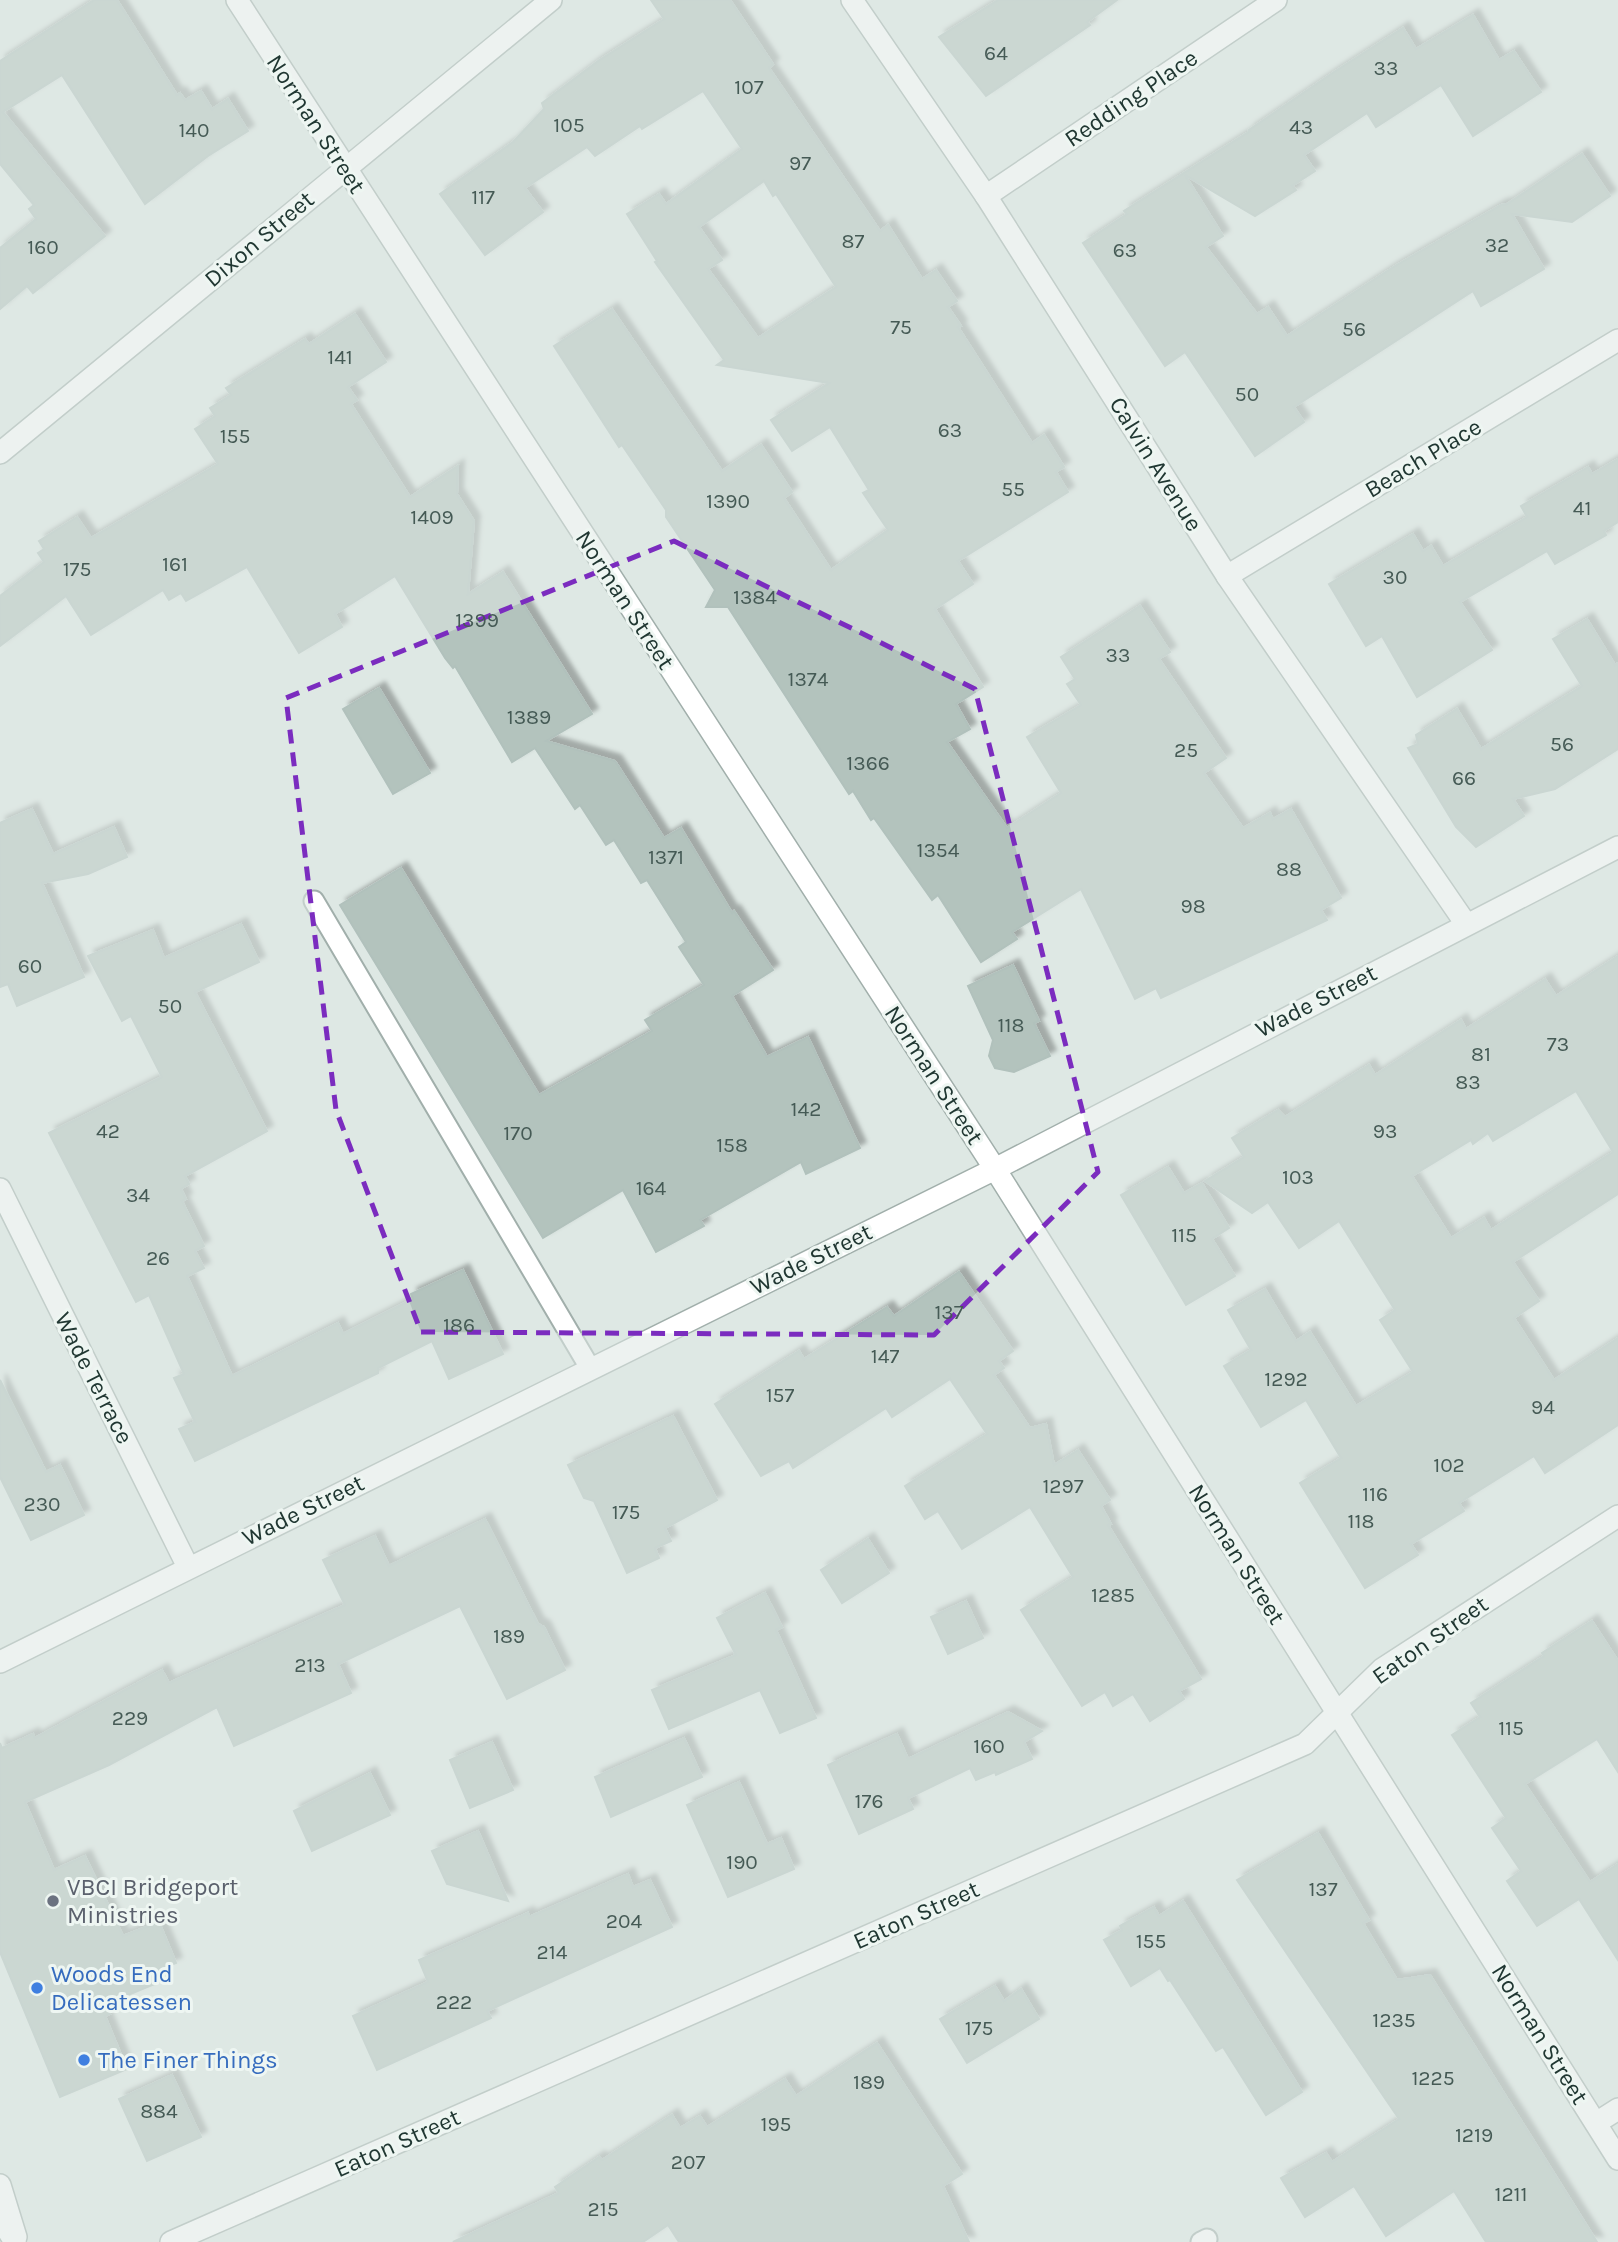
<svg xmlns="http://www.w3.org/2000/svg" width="1618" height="2242" viewBox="0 0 1618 2242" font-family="Karla,sans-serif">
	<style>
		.building { fill: #b3c3bd; stroke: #b1c1bc; stroke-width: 2; fill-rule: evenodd; filter: url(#shadow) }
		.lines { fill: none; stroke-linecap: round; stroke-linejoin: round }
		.service-casing { stroke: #a1afab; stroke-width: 23 }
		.minor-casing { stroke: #a1afab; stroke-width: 24 }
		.tertiary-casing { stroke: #a1afab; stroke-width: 24 }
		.service { stroke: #fff; stroke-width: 19 }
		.minor { stroke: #fff; stroke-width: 21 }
		.tertiary { stroke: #fff; stroke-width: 21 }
		.marked { fill: none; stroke: #7b2cbf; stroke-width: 5; stroke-dasharray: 14 9; stroke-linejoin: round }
		.worship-dot { fill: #6b7280; stroke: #eef6f2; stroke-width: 2.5 }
		.shop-dot { fill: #3f7fe0; stroke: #eef6f2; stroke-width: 2.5 }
		.labels { text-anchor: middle; stroke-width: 6; stroke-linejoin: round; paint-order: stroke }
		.number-label { font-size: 21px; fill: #455a55 }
		.street-label { font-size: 24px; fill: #203732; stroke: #eef6f2 }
		.worship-label { font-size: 24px; fill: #5b616d; stroke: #eef6f2; text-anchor: start }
		.shop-label { font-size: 24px; fill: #366cbe; stroke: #eef6f2; text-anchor: start }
	</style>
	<defs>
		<filter id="shadow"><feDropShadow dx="6" dy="-6" stdDeviation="2" flood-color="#0004"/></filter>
	</defs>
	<rect width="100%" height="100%" fill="#dee8e4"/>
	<!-- building -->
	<g class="building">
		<path d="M94,0h23l60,95 3,-2 5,7 16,-9 11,18 16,-10 20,32 -40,25 -63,48 -83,-129 -59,37 102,124 -72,57 -6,-7 -27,23v-61l36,-29 -7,-10 5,-4 -34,-41v-103z"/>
		<path d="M651,0h79l43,64 -4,4 111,163 8,-6 34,54 14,-9 21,31 -9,6 13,19 -3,1 74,116 12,-8 20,32 -8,5 12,20 -110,69 15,23 -38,25 48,78 -27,17 14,25 -23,13 60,86 54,-35 -34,-56 54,-32 -14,-21 8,-5 -14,-22 79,-51 30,46 -11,7 67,99 -22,15 39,55 27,-15 3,6 18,-10 50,89 -20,12 6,10 -166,78 -5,-10 -21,11 -54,-110 -69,43 5,7 -36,23 -43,-67 -6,5 -58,-82 -3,2 -18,-29 -4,3 -121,-187h-22l9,-17 -49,-73v-7l-44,-65 -3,2 -65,-101 58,-37 110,162 39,-26 31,47 -8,6 47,72 57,-40 -25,-37 6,-3 -39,-63 -38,24 -21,-31 58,-37 -112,-18 7,-5 -69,-98 2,-1 -30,-47 32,-20 7,10 76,-55 -39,-58 -61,38 -2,-3 -45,30 -8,-9 -62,41 18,24 -58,43 -45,-61 73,-52 31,-33 -2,-6 56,-42 66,-42zM764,181l9,15 3,-2 60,93 -78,51 -50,-69 14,-9 -23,-33z"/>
		<path d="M998,0h119l-30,22 3,3 -104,71 -47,-59z"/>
		<path d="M1473,15l26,45 15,-9 27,41 -68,44 -32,-51 -65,42 -9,-14 -63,42 11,16 -23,15 4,4 -41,26 -70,-41 38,61 -17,11 51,67 11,-7 19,29 108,-70 106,-61 6,-1 75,-50 28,42 -38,26 -60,-8 32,55 -63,37 -8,-15 -179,116 10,15 -49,34 -70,-104 -20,14 -82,-123 44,-29 -3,-3 126,-80 -1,-1 85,-58 69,-44 13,21z"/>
		<path d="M355,314l31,48 -38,25 9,13 -6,4 59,93 48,-31 -1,28 17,27 -6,73 35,-22 89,142 -46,27 69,20 49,77 17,-10 51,85 2,-2 39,59 -41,26 35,61 41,-20 52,111 -54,26 -5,-12 -101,58 4,6 -48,26 -33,-62 -80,48 -203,-333 61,-37 138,227 113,-64 -7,-11 59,-35 -25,-38 7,-5 -39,-62 -6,3 -27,-43 -8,5 -26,-40 -5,4 -40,-61 -23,14 -57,-96 -2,2 -8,-10 -50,-82 -60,38 7,13 -43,26 -52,-86 -61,34 -5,-8 -12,7 -6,-10 -72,45 -25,-39 -66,50v-50l44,-34 -6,-9 6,-4 -5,-8 38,-24 14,21 127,-74 -23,-35 20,-13 -5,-8 21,-13 -5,-7 79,-49 4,5z"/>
		<path d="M1618,459v63l-14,9 2,4 -51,29 -8,-13 -87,51 32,48 -75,47 -35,-61 -16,10 -37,-62 84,-50 10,17 8,-5 12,20 84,-49 -6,-11 67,-39 4,7z"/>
		<path d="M1587,619l28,46 3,-2v86l-63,40 -42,10 11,17 -48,31 -20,-20 -48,-79 10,-4 -2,-9 41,-26 24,40 101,-63 -29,-47z"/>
		<path d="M379,688l51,85 -37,21 -50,-85z"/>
		<path d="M32,809l21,45 61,-27 13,30 -39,17 -46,9 42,94 -67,29 -9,-22 -8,3v-164z"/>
		<path d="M241,924l18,38 -64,30 72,139 -82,45 4,8 -8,5 5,10 -4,2 22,45 -9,5 9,17 -17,8 45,100 106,-53 5,11 70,-35 -2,-5 52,-24 40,84 -54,25 -17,-38 -54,27v5l-183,88 -16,-32 16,-7 -21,-44 10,-4 -35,-79 -13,7 -87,-169 113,-56 -31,-61 -9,5 -34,-65 65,-26 11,28z"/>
		<path d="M1618,956v238l-105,68 26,39 -25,17 40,62 64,-42v87l-73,48 -11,-17 -75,47 5,8 -53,33 7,11 -53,33 -65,-105 41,-25 -35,-58 -45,27 -37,-61 27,-16 -23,-40 37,-21 31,52 14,-9 46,74 57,-34 -33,-52 15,-10 -56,-89 -40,27 -31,-46 -16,11 -47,-32 39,-24 -12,-19 46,-28 7,7 84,-52 6,10 86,-55 5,9 79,-50 11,17zM1576,1091l37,61 -122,78 -7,-12 -33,20 -39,-62 59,-36 2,4 15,-11 5,8z"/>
		<path d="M1013,965l26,56 -5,2 16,33 -36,16 -19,-4 -6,-12 4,-16 -25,-54z"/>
		<path d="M1168,1167l16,26 18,-10 27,45 -17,11 23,37 -49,29 -65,-110z"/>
		<path d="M959,1272l54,79 -14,10 5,7 -10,7 36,53 16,-4 8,41 24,-15 32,50 -9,6 10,18 -3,1 93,154 -22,12 5,8 -34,22 -17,-27 -20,12 -8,-14 -23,14 -61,-96 52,-33 -43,-70 -68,42 -24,-38 -13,8 -20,-33 82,-52 -37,-55 -58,38 -6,-9 -93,60 -4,-7 -28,15 -46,-72 84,-53 5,8 83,-52 7,9z"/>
		<path d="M0,1380l46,92 14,-7 24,50 -53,25 -31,-63z"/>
		<path d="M673,1416l44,84 -52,28 6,13 -16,7 4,10 -32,15 -33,-72 -10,-3 -16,-33z"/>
		<path d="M485,1519l53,105 6,3 21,43 -58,29 -47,-93 -122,58 13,29 -117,53 -17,-39 -108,58 -84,37 29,68 31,-14 38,80 36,-14 17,41 -18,7 4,11 -56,23 4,10 -5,2 22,53 -67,28 -60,-145v-209l2,5 31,-14 2,4 127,-68 7,13 176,-78 -22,-45 52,-24 14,30z"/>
		<path d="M868,1539l21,34 -47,30 -21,-33z"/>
		<path d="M765,1593l17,34 -6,3 40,88 -36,15 -20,-43 -91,39 -17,-39 84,-35 -19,-37z"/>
		<path d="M966,1601l17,37 -35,16 -17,-37z"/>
		<path d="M1592,1621l26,40v111l-21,-33 -72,45 65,98 28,-18v96l-39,-61 -42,27 -30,-45 14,-10 -29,-43 14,-10 -54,-83 28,-18 -9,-14 73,-47 -2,-3z"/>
		<path d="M1008,1712l34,19 -18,11 8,17 -36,16 -1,-3 -19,8 -6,-12 -62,30 5,11 -54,25 -31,-69 69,-31 11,25z"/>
		<path d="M684,1738l18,39 -91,40 -16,-40z"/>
		<path d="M492,1742l21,48 -43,18 -20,-48z"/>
		<path d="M370,1773l20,42 -78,36 -18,-40z"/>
		<path d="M739,1782l28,62 14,-6 13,31 -66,28 -41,-92z"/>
		<path d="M478,1831l30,70 -61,-17 -15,-33z"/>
		<path d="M1318,1833l51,87 -6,3 34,57 33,-5 167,267h-111l-32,-51 -68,45 -32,-50 -49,31 -24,-39 45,-25 6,9 67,-43 -162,-239z"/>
		<path d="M628,1874l5,13 17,-7 22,47 -185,84 4,7 -114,52 -24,-54 75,-34 -9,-22 109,-47 1,4z"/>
		<path d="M1183,1901l119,191 -36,23 -43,-68 -7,4 -46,-71 -2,1 -8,-13 -29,18 -27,-46 18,-10 -2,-4 34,-19 5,9z"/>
		<path d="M995,1986l9,15 17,-12 18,30 -72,44 -27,-44z"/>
		<path d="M877,2043l85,131 -19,12 26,56h-290l-11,-17 -25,17h-190l106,-49 -4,-6 44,-30 3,3 70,-45 8,13 20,-12 7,11 78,-48 11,17z"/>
		<path d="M172,2075l29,62 -54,24 -28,-62z"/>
	</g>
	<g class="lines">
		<defs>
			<g id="service">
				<path d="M314,901l276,467"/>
				<path d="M1201,2242l6,-3"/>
			</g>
			<g id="minor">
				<path d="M237,0l758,1169 623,990"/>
				<path d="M852,0l134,196 241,380 239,348"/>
				<path d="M986,196l290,-196"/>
				<path d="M0,453l551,-453"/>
				<path d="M1227,576l391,-236"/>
				<path d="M0,1189l188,378"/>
				<path d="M0,1662l995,-493 623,-322"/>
				<path d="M1596,2123l22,-14"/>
				<path d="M0,2185l16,52"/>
				<path d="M171,2242l1134,-498 77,-75 236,-153"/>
			</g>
			<path id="tertiary" d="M0,2218l15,24"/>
		</defs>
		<!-- service casing -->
		<use href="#service" class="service-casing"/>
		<!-- minor casing -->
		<use href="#minor" class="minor-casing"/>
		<!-- tertiary casing -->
		<use href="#tertiary" class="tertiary-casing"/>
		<!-- service -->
		<use href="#service" class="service"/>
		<!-- minor -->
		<use href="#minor" class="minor"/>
		<!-- tertiary -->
		<use href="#tertiary" class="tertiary"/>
	</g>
	<!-- marked area -->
	<path d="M0 0H1618V2242H0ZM674,541l301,148 123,483 -164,163 -513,-3 -85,-222 -50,-412z" fill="#dee8e4" fill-opacity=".55" fill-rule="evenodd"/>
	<path class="marked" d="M674,541l301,148 123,483 -164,163 -513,-3 -85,-222 -50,-412z"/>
	<!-- markers -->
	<circle class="worship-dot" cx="53" cy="1901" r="7"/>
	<g class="shop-dot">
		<circle cx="37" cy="1988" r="7"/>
		<circle cx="84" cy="2060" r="7"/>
	</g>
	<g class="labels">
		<!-- number labels -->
		<g class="number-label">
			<text x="996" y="60">64</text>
			<text x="1386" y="75">33</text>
			<text x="749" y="94">107</text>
			<text x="569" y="132">105</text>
			<text x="1301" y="134">43</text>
			<text x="194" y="137">140</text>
			<text x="800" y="170">97</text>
			<text x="483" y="204">117</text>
			<text x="853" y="248">87</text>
			<text x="1497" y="252">32</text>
			<text x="43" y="254">160</text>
			<text x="1125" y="257">63</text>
			<text x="901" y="334">75</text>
			<text x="1354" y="336">56</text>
			<text x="340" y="364">141</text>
			<text x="1247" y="401">50</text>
			<text x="950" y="437">63</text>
			<text x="235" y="443">155</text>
			<text x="1013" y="496">55</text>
			<text x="728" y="508">1390</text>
			<text x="1582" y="515">41</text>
			<text x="432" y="524">1409</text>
			<text x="175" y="571">161</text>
			<text x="77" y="576">175</text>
			<text x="1395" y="584">30</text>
			<text x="755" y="604">1384</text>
			<text x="477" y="627">1399</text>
			<text x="1118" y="662">33</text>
			<text x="808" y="686">1374</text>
			<text x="529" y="724">1389</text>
			<text x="1562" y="751">56</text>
			<text x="1186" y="757">25</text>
			<text x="868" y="770">1366</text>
			<text x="1464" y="785">66</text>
			<text x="938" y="857">1354</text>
			<text x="666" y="864">1371</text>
			<text x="1289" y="876">88</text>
			<text x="1193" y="913">98</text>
			<text x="30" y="973">60</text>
			<text x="170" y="1013">50</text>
			<text x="1011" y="1032">118</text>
			<text x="1558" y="1051">73</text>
			<text x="1481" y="1061">81</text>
			<text x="1468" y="1089">83</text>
			<text x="806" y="1116">142</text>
			<text x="108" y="1138">42</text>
			<text x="1385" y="1138">93</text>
			<text x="518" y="1140">170</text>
			<text x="732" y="1152">158</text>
			<text x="1298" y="1184">103</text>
			<text x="651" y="1195">164</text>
			<text x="138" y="1202">34</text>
			<text x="1184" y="1242">115</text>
			<text x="158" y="1265">26</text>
			<text x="949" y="1319">137</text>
			<text x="459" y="1332">186</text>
			<text x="885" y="1363">147</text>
			<text x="1286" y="1386">1292</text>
			<text x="780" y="1402">157</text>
			<text x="1543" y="1414">94</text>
			<text x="1449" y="1472">102</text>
			<text x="1063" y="1493">1297</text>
			<text x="1375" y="1501">116</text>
			<text x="42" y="1511">230</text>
			<text x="626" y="1519">175</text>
			<text x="1361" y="1528">118</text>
			<text x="1113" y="1602">1285</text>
			<text x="509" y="1643">189</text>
			<text x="310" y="1672">213</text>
			<text x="130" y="1725">229</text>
			<text x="1511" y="1735">115</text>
			<text x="989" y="1753">160</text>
			<text x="869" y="1808">176</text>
			<text x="742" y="1869">190</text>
			<text x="1323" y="1896">137</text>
			<text x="624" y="1928">204</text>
			<text x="1151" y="1948">155</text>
			<text x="552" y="1959">214</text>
			<text x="454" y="2009">222</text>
			<text x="1394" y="2027">1235</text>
			<text x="979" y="2035">175</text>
			<text x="1433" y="2085">1225</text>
			<text x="869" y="2089">189</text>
			<text x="159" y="2118">884</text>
			<text x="776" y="2131">195</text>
			<text x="1474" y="2142">1219</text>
			<text x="688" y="2169">207</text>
			<text x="1511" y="2201">1211</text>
			<text x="603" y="2216">215</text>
		</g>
		<!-- street labels -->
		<g class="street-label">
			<text transform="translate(1131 98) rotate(-34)" y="8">Redding Place</text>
			<text transform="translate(316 124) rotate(57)" y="8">Norman Street</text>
			<text transform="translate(259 239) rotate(-40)" y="8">Dixon Street</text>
			<text transform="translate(1423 458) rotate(-31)" y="8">Beach Place</text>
			<text transform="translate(1156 464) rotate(58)" y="8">Calvin Avenue</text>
			<text transform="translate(625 600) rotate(57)" y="8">Norman Street</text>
			<text transform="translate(1316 1001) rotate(-27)" y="8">Wade Street</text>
			<text transform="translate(934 1075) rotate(57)" y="8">Norman Street</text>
			<text transform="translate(811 1259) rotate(-26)" y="8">Wade Street</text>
			<text transform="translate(94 1378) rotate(63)" y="8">Wade Terrace</text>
			<text transform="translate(303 1510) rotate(-26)" y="8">Wade Street</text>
			<text transform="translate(1237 1554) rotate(58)" y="8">Norman Street</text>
			<text transform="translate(1430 1640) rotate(-35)" y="8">Eaton Street</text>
			<text transform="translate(916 1915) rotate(-24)" y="8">Eaton Street</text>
			<text transform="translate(1540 2034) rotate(58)" y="8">Norman Street</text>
			<text transform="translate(397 2143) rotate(-24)" y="8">Eaton Street</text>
		</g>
		<!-- worship labels -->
		<g class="worship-label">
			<text x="67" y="1895">VBCI Bridgeport<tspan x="67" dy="28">Ministries</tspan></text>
		</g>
		<!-- shop labels -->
		<g class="shop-label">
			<text x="51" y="1982">Woods End<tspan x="51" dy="28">Delicatessen</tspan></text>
			<text x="98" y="2068">The Finer Things</text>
		</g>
	</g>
</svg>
